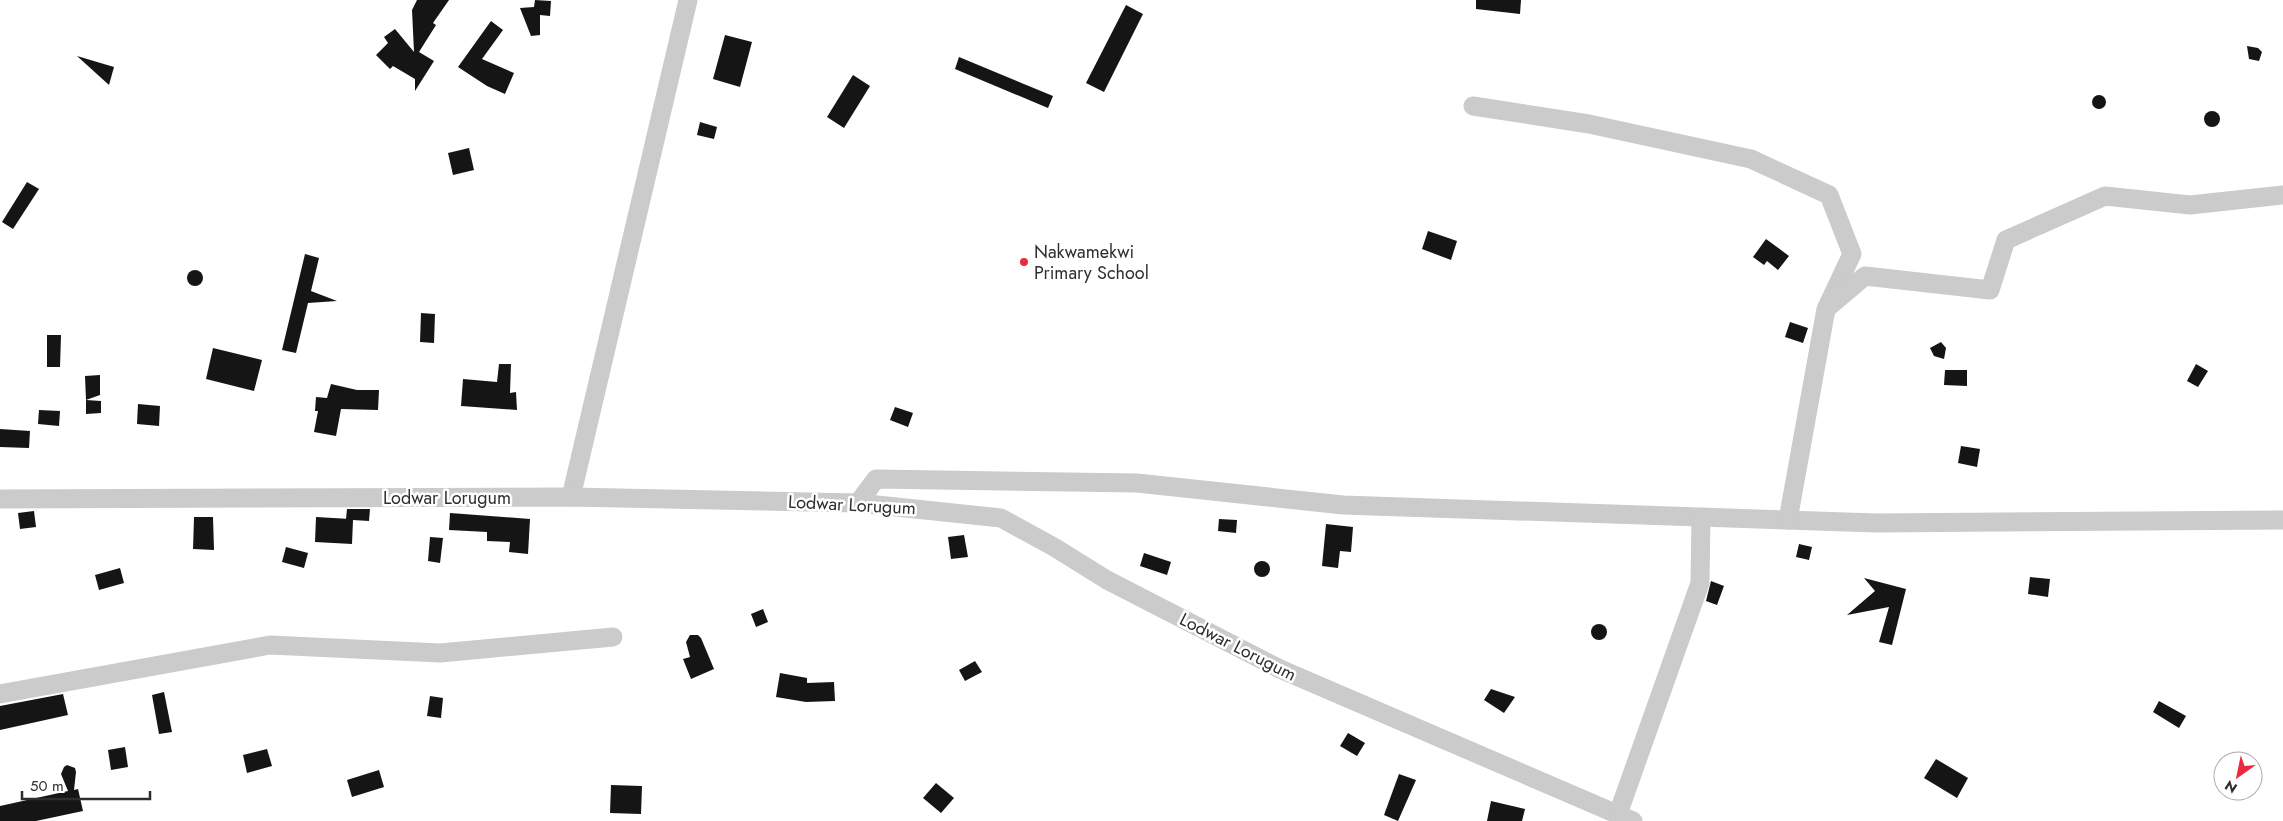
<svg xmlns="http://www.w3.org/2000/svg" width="2283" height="821" viewBox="0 0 2283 821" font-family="Jost,sans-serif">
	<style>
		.building { fill: #151515 }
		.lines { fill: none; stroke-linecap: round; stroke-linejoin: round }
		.minor { stroke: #cbcbcb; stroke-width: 19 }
		.poi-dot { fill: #e92b3d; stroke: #fff; stroke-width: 2 }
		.labels { text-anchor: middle; stroke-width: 5; stroke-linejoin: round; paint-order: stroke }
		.poi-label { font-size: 18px; fill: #2e2e2e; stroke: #fff; text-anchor: start }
		.street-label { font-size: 18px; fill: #2e2e2e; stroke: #fff }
	</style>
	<rect width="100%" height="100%" fill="#fff"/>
	<!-- building -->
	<g class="building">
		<path d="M417,0h32l-16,23 3,2 -17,27 15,9 -19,30v-12l-22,-13 -3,3 -14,-14 12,-12 -4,-6 11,-8 19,23 -2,-42z"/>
		<path d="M535,0l16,1 -1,15 -10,-1v20l-9,1 -11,-28 14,-1z"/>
		<path d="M1476,0h45l-1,14 -44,-5z"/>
		<path d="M1126,5l17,9 -39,78 -18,-9z"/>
		<path d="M491,21l12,9 -21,29 32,14 -9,21 -18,-8 -29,-19z"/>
		<path d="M725,35l27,7 -12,45 -27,-8z"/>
		<path d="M2247,46l11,2 4,4 -3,9 -10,-2z"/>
		<path d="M77,56l37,11 -5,18z"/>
		<path d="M959,57l94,39 -5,12 -93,-39z"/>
		<path d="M853,75l17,11 -26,42 -17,-11z"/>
		<circle cx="2099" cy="102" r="7"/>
		<circle cx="2212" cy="119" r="8"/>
		<path d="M700,122l17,5 -3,12 -17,-4z"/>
		<path d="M469,148l5,22 -21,5 -5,-22z"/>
		<path d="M27,182l12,7 -26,40 -11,-7z"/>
		<path d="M1428,231l29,10 -6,19 -29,-11z"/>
		<path d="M1766,239l23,17 -11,14 -11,-9 -3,4 -11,-8z"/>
		<path d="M305,254l14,4 -8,33 26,10 -29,2 -12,50 -14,-3z"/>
		<circle cx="195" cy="278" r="8"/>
		<path d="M421,313l14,1 -1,29 -14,-1z"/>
		<path d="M1790,322l18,6 -5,15 -18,-6z"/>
		<path d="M47,335h14l-1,32h-13z"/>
		<path d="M1941,342l5,6 -2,11 -10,-3 -4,-8z"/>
		<path d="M213,348l49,12 -8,31 -48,-12z"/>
		<path d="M499,364h12l-1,29 6,-1 1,18 -56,-4 2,-27 34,3z"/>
		<path d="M2196,364l12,7 -10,16 -11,-6z"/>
		<path d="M1945,370h22v16l-23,-1z"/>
		<path d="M100,375v20l-14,5 -1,-24z"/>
		<path d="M331,384l26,6h22l-1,20 -37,-1 -5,27 -22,-4 4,-21h-3l1,-14 11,1z"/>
		<path d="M86,400l15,1v12l-15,1z"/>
		<path d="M138,404l22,2 -1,20 -22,-2z"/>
		<path d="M895,407l18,6 -5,14 -18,-7z"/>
		<path d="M39,410l21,1 -1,15 -21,-2z"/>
		<path d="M0,429l30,2 -1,17 -29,-1z"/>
		<path d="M1961,446l19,3 -3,18 -19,-4z"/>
		<path d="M347,509h23l-1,12 -16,-1 -1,24 -37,-2 1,-25 34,2h-4z"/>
		<path d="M34,511l2,16 -16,2 -2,-16z"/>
		<path d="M450,513l80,6 -2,35 -19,-2 1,-10 -23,-1v-9l-38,-2z"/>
		<path d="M194,517h19l1,33 -21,-1z"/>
		<path d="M1219,519l18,1 -1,13 -18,-2z"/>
		<path d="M1326,524l27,3 -2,25 -11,-1 -2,17 -16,-2z"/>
		<path d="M964,535l4,22 -17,2 -3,-22z"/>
		<path d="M430,537l13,1 -3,25 -12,-2z"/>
		<path d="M1799,544l13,3 -3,13 -13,-3z"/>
		<path d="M286,547l22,6 -4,15 -22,-6z"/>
		<path d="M1144,553l27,9 -4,13 -27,-9z"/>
		<circle cx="1262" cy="569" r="8"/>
		<path d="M120,568l4,15 -25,7 -4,-15z"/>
		<path d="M2030,577l20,2 -2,18 -20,-3z"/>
		<path d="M1864,578l42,11 -14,56 -13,-3 10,-35 -42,8 28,-24z"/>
		<path d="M1711,581l13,5 -7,19 -11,-4z"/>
		<path d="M763,609l5,13 -12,5 -5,-13z"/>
		<circle cx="1599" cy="632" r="8"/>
		<path d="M690,635h8l3,3 13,31 -23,10 -8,-20 7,-2 -4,-15z"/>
		<path d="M975,661l7,11 -17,9 -6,-11z"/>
		<path d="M780,673l27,5v5l27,-1 1,19 -29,1 -30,-5z"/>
		<path d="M1491,689l24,8 -11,16 -20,-13z"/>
		<path d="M164,692l8,40 -13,2 -7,-39z"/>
		<path d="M63,694l5,21 -68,15v-24z"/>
		<path d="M430,696l13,2 -2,20 -14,-2z"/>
		<path d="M2159,701l27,15 -7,12 -26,-16z"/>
		<path d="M1348,733l17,10 -8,13 -17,-10z"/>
		<path d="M125,747l3,20 -17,3 -3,-20z"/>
		<path d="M267,749l5,17 -25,7 -4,-18z"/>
		<path d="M1936,759l32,19 -11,20 -33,-20z"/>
		<path d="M67,765l8,3 1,4 -2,18 4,-1 5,22 -47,10h-36v-15l68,-15 -7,-17 3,-7z"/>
		<path d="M379,770l5,17 -32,10 -5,-17z"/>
		<path d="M1399,774l17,6 -18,41 -14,-6z"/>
		<path d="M936,783l18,15 -13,15 -18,-15z"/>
		<path d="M611,785l31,1 -1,28 -31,-1z"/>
		<path d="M1491,801l34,8 -3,12h-35z"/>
	</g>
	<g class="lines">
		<!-- minor -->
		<g class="minor">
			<path d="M1473,106l116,18 162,35 78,36 23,59 -25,53"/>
			<path d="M571,497l117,-497"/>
			<path d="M0,499l571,-2 287,6 143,15 53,29 53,33 173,89 353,152"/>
			<path d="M858,503l18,-24 261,4 206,22 534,18 406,-3"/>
			<path d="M1788,520l38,-211 39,-33 125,14 16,-50 99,-44 85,9 93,-10"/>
			<path d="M0,694l270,-49 170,8 173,-16"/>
			<path d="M1618,814l82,-231 1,-66"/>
		</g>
	</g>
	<!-- markers -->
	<circle class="poi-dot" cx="1024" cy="262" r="5"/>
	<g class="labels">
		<!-- poi labels -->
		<g class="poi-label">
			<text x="1034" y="258">Nakwamekwi<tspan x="1034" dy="21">Primary School</tspan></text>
		</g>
		<!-- street labels -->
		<g class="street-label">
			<text x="447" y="504">Lodwar Lorugum</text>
			<text transform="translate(852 505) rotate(3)" y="6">Lodwar Lorugum</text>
			<text transform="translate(1238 647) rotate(27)" y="6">Lodwar Lorugum</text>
		</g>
	</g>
	<!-- north arrow -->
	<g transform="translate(2238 776) rotate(213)"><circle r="24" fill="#ffffff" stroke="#ababab"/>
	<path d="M0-4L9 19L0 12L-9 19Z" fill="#e92b3d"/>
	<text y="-8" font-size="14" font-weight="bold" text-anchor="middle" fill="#2e2e2e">N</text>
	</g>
	<!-- scale -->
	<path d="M22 791v8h128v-8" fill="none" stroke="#2e2e2e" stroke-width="2.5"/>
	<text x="30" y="791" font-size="15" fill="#2e2e2e" stroke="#ffffff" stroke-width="4" paint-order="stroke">50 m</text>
</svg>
